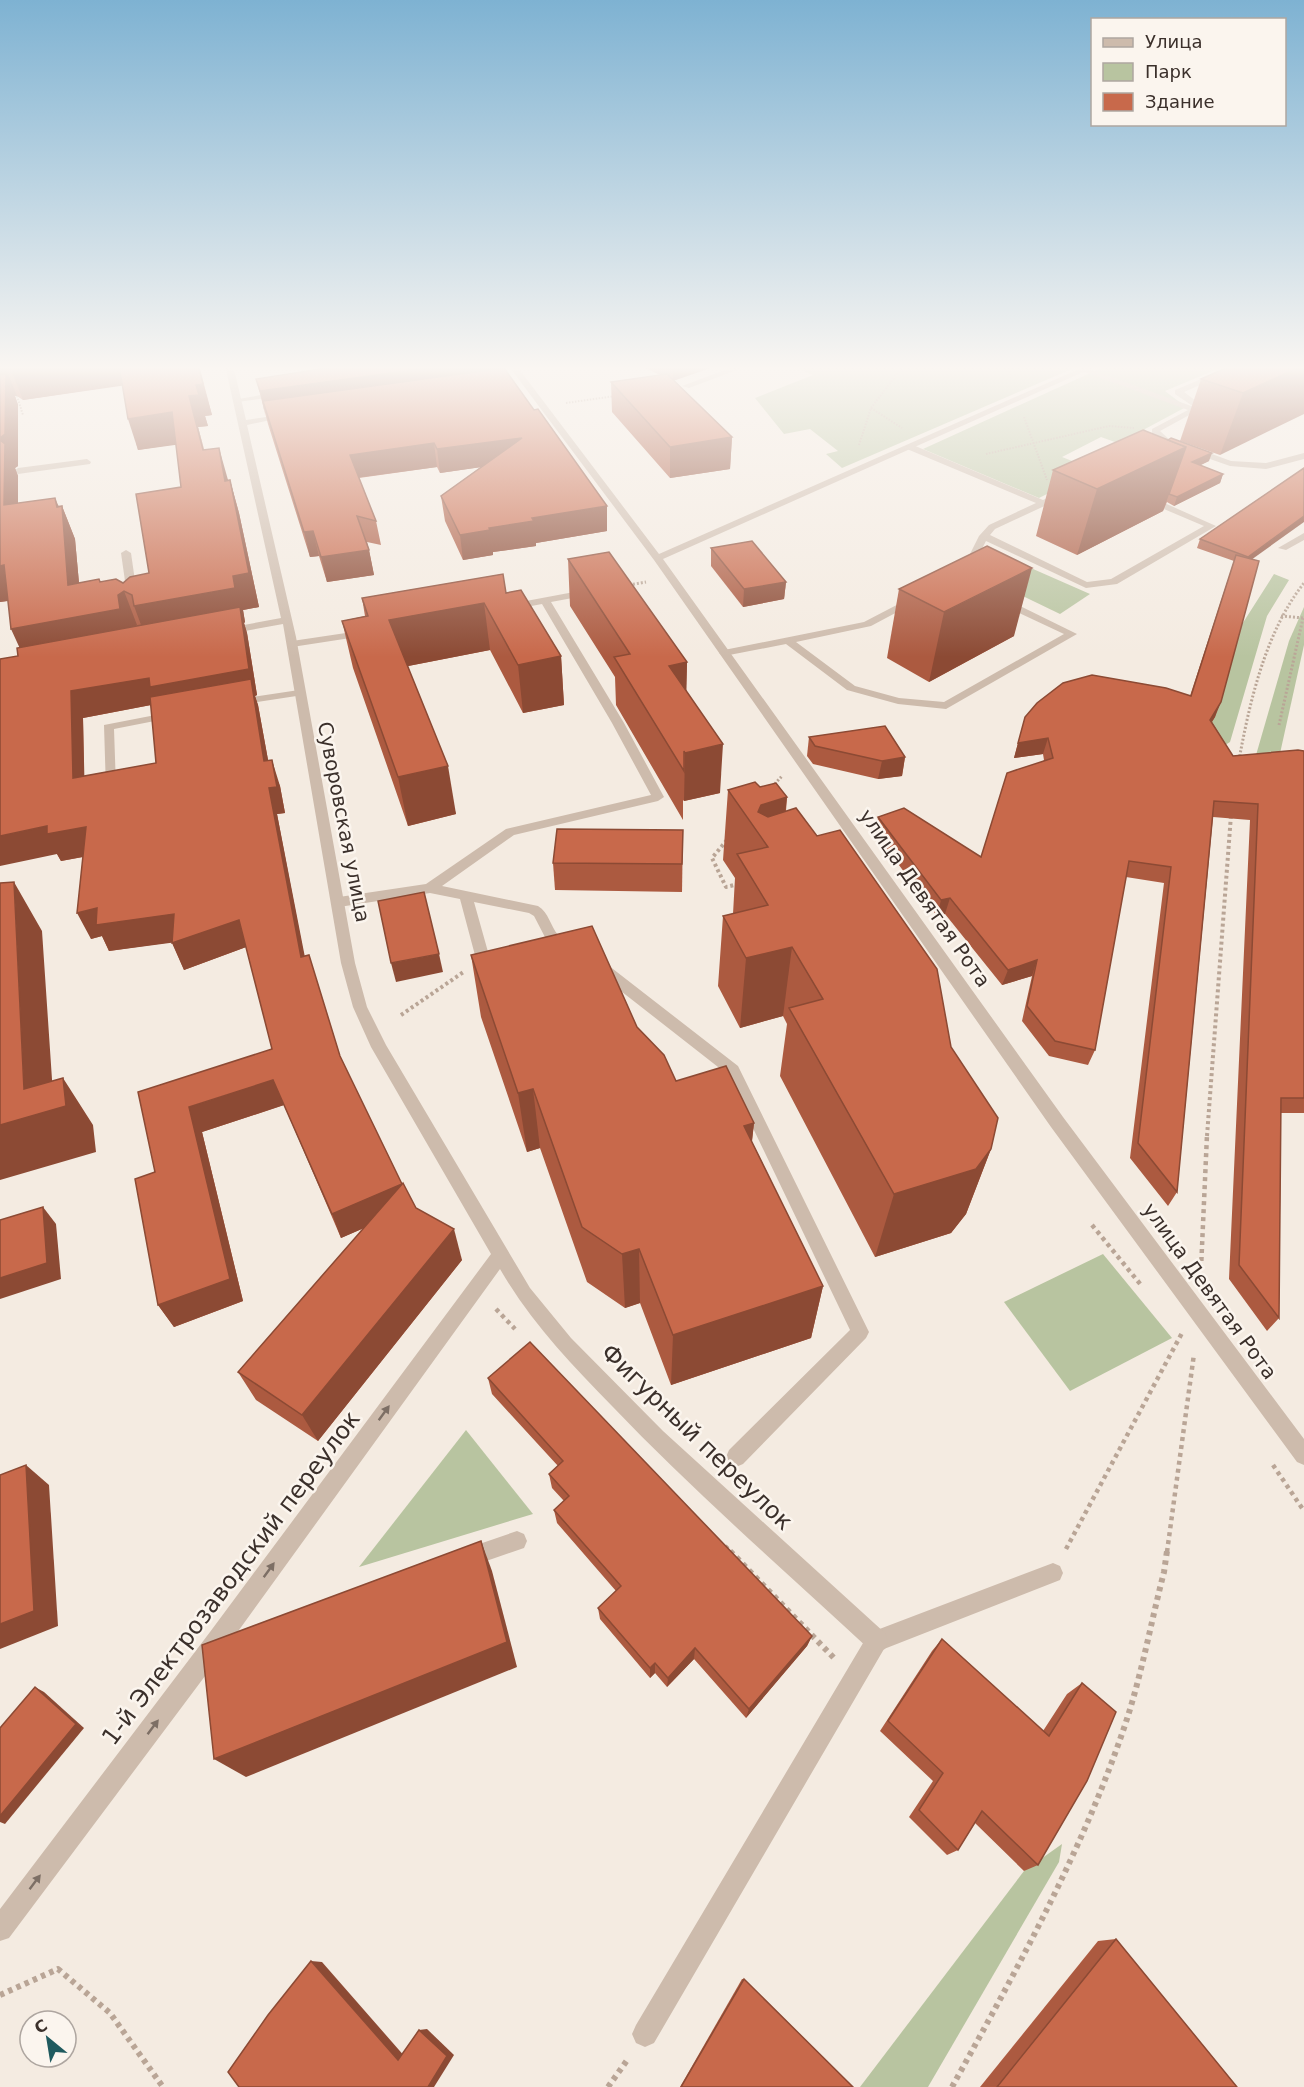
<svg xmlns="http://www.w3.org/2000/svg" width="1304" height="2087" viewBox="0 0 1304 2087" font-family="'DejaVu Sans',sans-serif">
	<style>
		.green { fill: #b8c4a0 }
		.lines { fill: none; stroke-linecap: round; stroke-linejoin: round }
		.path-far4 { stroke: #b9a596; stroke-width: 2; stroke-dasharray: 1.5 1.5; stroke-linecap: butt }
		.path-far3 { stroke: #b9a596; stroke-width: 3; stroke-dasharray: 2 2; stroke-linecap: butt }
		.path-far2 { stroke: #b9a596; stroke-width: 4; stroke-dasharray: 3 3; stroke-linecap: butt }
		.path-far1 { stroke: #b9a596; stroke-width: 4.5; stroke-dasharray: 4 4; stroke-linecap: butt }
		.path { stroke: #b9a596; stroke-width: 6; stroke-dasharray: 4.5 4.5; stroke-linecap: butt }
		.service { fill: #cdbbac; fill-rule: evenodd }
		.minor { fill: #cdbbac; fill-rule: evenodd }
		.wall { fill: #ac5a40; fill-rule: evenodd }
		.shaded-wall { fill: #8c4a34 }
		.building { fill: #c8694b; stroke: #8c4a34; stroke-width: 1.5 }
		.oneway { fill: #7d6f65 }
		.labels { text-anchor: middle; stroke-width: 5; stroke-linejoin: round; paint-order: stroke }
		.street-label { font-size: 20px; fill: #3b302b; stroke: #fbf5ee }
		.near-street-label { font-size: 24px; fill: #3b302b; stroke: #fbf5ee }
	</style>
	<rect width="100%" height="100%" fill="#f4ebe1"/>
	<!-- green -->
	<g class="green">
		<path d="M790,365h291l-239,103 -16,-14 12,-3 -28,-22 -26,5 -29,-36 58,-23z"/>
		<path d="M1108,365h119l-62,26 21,16 -41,22 5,13 -13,8 -36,-13 -39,20 33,13 -56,28 -116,-49z"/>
		<path d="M1024,565l66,29 -30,20 -66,-32z"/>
		<path d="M1274,574l15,6 -22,36 -37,126 -16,10 -11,-17 36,-106z"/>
		<path d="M1304,607v38l-27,122 -25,2 37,-128z"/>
		<path d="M1103,1254l69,84 -102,53 -66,-89z"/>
		<path d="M466,1430l67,84 -174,53z"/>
		<path d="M1062,1844l-3,18 -131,225h-68l164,-216z"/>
	</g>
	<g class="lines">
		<!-- path-far4 -->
		<g class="path-far4">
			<path d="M1007,365l4,14"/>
			<path d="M16,393l7,22"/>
			<path d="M566,403l49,-7"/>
			<path d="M871,408l31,20"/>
			<path d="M1024,417l23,63"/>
			<path d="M859,445l12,-37 33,-43"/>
			<path d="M986,454l123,-28 25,2"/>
		</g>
		<!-- path-far3 -->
		<g class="path-far3">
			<path d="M629,585l17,-3"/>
			<path d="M1281,616l23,2"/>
			<path d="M1279,725l24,-107"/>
			<path d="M1239,760c11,-60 27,-129 65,-177"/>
			<path d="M772,787l10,-11"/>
		</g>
		<!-- path-far2 -->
		<g class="path-far2">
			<path d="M727,840l-15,18 14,29 12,-3"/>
			<path d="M401,1015l64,-44"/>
			<path d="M1207,1136l24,-321"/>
		</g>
		<!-- path-far1 -->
		<g class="path-far1">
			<path d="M1092,1225l49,60"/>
			<path d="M1201,1269l6,-134"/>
			<path d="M496,1309l19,20"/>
			<path d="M1273,1465l31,46"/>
			<path d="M725,1546l6,6"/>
			<path d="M1066,1549l116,-216"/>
			<path d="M1167,1552l27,-198"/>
		</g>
		<!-- path -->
		<g class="path">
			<path d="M730,1551l105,108"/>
			<path d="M0,1995l58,-26 52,44 53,74"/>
			<path d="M608,2087l20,-28"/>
			<path d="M952,2087c65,-118 131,-236 174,-365 16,-49 25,-100 38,-150l3,-21"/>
		</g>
		<!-- service -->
		<g class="service">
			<path d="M738,365h12l-61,23 -7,-2z"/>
			<path d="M1235,365h11l-62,27 20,15 -44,24 11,10 -17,10 -3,-1v-4l10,-5 -9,-8v-4l36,-19 -109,-40 7,-2 108,39 -19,-13v-4z"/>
			<path d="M278,392h3v4l-44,6 -4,-2z"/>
			<path d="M907,445h6l130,55 17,-8h6v4l-71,33 -5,6 97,47 24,-3 93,-53 -59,-25v-4h6l65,29 -99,58 -31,4 -100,-47 -16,31h-6l-2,-2 17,-34 10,-11 47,-22 -129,-54z"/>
			<path d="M1193,447l38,14 35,2 38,-10v6l-38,10 -36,-3 -40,-14v-4z"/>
			<path d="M87,459l4,3 -1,2 -72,10 -4,-3 4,-3z"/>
			<path d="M1304,533v7l-18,10 -8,-2z"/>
			<path d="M126,550l5,3 6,42 -5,3 -5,-3 -6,-42z"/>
			<path d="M590,589l4,1v4l-43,8 73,121 40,74 -6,4 -144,34 -72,51 96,20c11,7 12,19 20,29 4,6 9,10 13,16l-2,4h-10l-12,-14 -13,-25 -5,-3 -55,-11 16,57 -7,5 -7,-5 -16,-60 -30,-6 -91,14 -5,-2 -2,-3 2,-3 5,-2 87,-13 80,-55 145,-34 -39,-72 -70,-119 -32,6 -5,-3 5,-3z"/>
			<path d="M912,597l5,3 -1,2 -45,24 -75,16 59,44 44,12 45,4 120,-68 -64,-30v-4h8l69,34 -131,75 -48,-5 -51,-14 -61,-46 -62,12 -5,-3 5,-3 140,-28z"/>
			<path d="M366,630l5,3 -1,2 -78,12 -5,-3 5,-3z"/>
			<path d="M299,690l6,3 -2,2 -65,10 -6,-3 6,-3z"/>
			<path d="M171,712l6,3 -2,2 -61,12 2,58 -2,3h-8l-2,-65z"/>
			<path d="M599,961l5,1 134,104 131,266 -3,6 -123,126 -7,3 -7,-3 -3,-7 3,-7 121,-120 -123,-256 -133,-104 -2,-4z"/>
			<path d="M517,1531l7,3 3,7 -3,7 -58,20 -7,-3 -3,-7 3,-7z"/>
			<path d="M1053,1563l7,3 3,7 -3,7 -176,69 -230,394 -9,4 -9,-4 -4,-9 4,-9 233,-392z"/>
		</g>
		<!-- minor -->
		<g class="minor">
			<path d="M225,365h8l13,55 40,-6 4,2 -43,9 49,212 59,326 12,44 19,38 144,243 41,50 92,93 222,202 3,8 -3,8 -8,3 -8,-3c-86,-80 -176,-158 -257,-243 -42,-43 -82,-85 -112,-137l-274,379 -217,290 -9,3v-32l210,-277 281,-378 -120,-207 -18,-40 -12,-44 -58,-339 -55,10 -5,-3 5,-3 53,-10z"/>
			<path d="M508,365h8l143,189 429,-189h11l-436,194 400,558 241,322v26l-7,-3 -246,-335 -397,-567z"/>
		</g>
	</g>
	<!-- wall -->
	<g class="wall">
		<path d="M0,365h199l13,50 -7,1 3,10 -10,1 6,23 24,30h2l9,33 20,94 -16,3 2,12 -1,1 3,10 10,62 -2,1 3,9 10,55 12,26 5,27 -8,1 27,142 13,25 24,78 61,125 14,24 46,52 -144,181 -62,-41 -18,-28 126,-144 -23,10 -57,-133 -82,27 41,169 -69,26 -16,-22 -3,-133 117,-123 -26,-102 -62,23 -12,-28 -63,9 -7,-15 -11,3 -8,-82 -22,4 -4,-7 -39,-198 2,-8 -12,-47 -8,1zM122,385l16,65 38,-6 5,43 -32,86 -26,10 -23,-1 -21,1 -4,-44 -13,-33 -44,-3v-27l-3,-8 3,-2v-61l-3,-9h2l6,4zM151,705l5,58 -72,13 -1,-58z"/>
		<path d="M328,365h170l1,4 108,162 -71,12v3l-43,6v3l-30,5 -18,-39 -4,-25 40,-29 -41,6 -3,-6 -78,11 17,43 5,24 -14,-3 2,8 5,25 -47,7 -8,-26 -9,1 -42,-133 -12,-45 72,-11z"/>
		<path d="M639,365h80l-45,15 58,57 -2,32 -60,9 -58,-66 -1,-30 49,-7z"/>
		<path d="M1304,365l-84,90 -40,-14 21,-62z"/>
		<path d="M1209,461l-9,4 23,9 -3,9 -46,23 -7,-4 -4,9 -86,44 -41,-19 17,-66z"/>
		<path d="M1304,468l-52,91 -37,158 -3,5 21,34 71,-5v362h-23l-2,205 -12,13 -38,-52 21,-459 -37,-3 -36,375 -9,14 -38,-48 34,-275 -38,-6 -31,173 -7,15 -39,-9 -27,-35 10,-45 -30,9 -57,-71 -8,2 -62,-83 3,-16 103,40 63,-97 -1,-6 -29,4 11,-41 165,-21 44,-135 -37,-13 3,-9z"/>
		<path d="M711,548l75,34 -2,17 -41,8 -32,-41z"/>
		<path d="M568,559l119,103 -1,28 34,103 -36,8 -1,-1v20l-67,-115 -1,-28 -45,-71z"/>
		<path d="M899,589l115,47 -85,46 -42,-24z"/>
		<path d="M506,593l55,63 3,49 -41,8 -33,-63 -82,16 48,148 -48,12 -55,-158 -11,-47 23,-5 -3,-18z"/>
		<path d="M809,737l96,20 -3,19 -24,3 -65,-15 -6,-8z"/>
		<path d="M760,787l27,10 -1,14 165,236 40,102 -25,65 -15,19 -76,24 -95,-181 7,-52 -4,-8 -43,12 -22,-42 5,-70 10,-2 2,-36 -12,-18 5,-70z"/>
		<path d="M683,830l-1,62 -127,-2 -2,-27z"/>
		<path d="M471,955l166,72 39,54 78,42 -2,19 71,144 -12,52 -140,47 -31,-82 -15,5 -38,-26 -47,-134 -13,4 -46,-135z"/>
		<path d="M488,1378l324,258 -5,10 -61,72 -52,-59 -27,28 -12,-14 -5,5 -50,-59 -2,-11 18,-17 -59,-68 -3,-13 10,-9 -12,-13 -3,-14 9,-8 -66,-72z"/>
		<path d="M942,1639l101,92 24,-37 15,-11 -44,182 -14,6 -49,-48 -17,27 -11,5 -38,-38 24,-36 -53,-50 52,-80z"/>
		<path d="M1116,1939l121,148h-257l118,-146z"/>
		<path d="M742,1979h2l109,108h-173z"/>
	</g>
	<!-- shaded-wall -->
	<g class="shaded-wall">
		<path d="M42,365h78l7,20 -104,15 -12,-30z"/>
		<path d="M198,365l14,50 -7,1 3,10 -10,1 15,55 -24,-86 7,-11z"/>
		<path d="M331,365h167l2,17 -237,19 2,14 -5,-24 74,-10z"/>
		<path d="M673,365h46l-46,16z"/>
		<path d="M1304,365v49l-84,41 23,-62z"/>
		<path d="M0,366h5l12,30h-2l3,9v61l-3,2 3,8v63l-14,-34 -4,-62z"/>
		<path d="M172,412l10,32 -44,6 -10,-31z"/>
		<path d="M732,437l-2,32 -60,9v-31z"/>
		<path d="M522,438l2,23 -84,12 -3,-24z"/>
		<path d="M434,443l3,24 -82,11 -5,-23z"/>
		<path d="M1186,447l-23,64 -86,44 20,-66z"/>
		<path d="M219,448l9,32 -3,1z"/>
		<path d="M1212,453l-3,8 -20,10 3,-9z"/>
		<path d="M1223,474l-3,9 -46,23 3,-9z"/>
		<path d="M230,480l9,33 20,94 -16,3 2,12 -1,1 3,10 10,62 -2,1 3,9 15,82 -117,-83 -73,14 2,86 -12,-26 -2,-87 76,-50 -13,-35 99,-30z"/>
		<path d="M55,498l8,18 -1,-10 13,33 7,77 42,-25 13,34 -6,4 -104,35 -16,-35 57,-44z"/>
		<path d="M607,506v25l-71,12v3l-43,6v3l-30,5 -3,-25 72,-17z"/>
		<path d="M1304,516v6l-60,43 4,-8z"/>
		<path d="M313,531l6,25 -9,1 -6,-25z"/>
		<path d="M369,550l5,25 -47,7 -6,-25z"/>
		<path d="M4,565l16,34 -20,3v-36z"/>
		<path d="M1032,568l-18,68 -85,46 15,-70z"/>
		<path d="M786,582l-2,17 -41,8 1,-18z"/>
		<path d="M484,603l6,47 -92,18 -9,-48z"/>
		<path d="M561,656l3,49 -41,8 -5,-48z"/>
		<path d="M687,662l-1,49 -17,-45z"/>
		<path d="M1221,702l-6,15 -12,18 7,-15z"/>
		<path d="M1048,738l-5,16 -29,4 4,-15z"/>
		<path d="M723,744l-3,49 -36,8 1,-48z"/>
		<path d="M905,757l-3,19 -24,3 4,-18z"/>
		<path d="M272,760l8,26 5,27 -8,1 33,169 -9,-26 -32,-169z"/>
		<path d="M448,766l8,48 -48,12 -10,-49z"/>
		<path d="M787,797l-8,71 -11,-21 -10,-35 3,-7z"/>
		<path d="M47,826l39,1 12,27 -37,7 -4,-7 -57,12v-30z"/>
		<path d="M14,882l28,49 12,178 9,-31 30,47 3,27 -96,28v-55l24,-36z"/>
		<path d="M950,898l-5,16 -8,2 4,-16z"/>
		<path d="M97,908l142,12 10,26 -65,24 -12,-27 5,-1 -68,9 -7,-15 -11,3 -14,-26z"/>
		<path d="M792,947l-9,69 -43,12 6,-70z"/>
		<path d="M439,954l4,18 -47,10 -5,-19z"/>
		<path d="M1037,960l-5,16 -30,9 6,-15z"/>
		<path d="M273,1080l11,25 -82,27 41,169 -69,26 -16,-22 31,-198z"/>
		<path d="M533,1089l7,59 -13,4 -9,-59z"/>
		<path d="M754,1123l-7,58 -3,-55z"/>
		<path d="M991,1149l-25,65 -15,19 -76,24 19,-63z"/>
		<path d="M402,1184l8,24 -69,30 -9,-24z"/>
		<path d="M43,1207l13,17 5,55 -61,20v-21z"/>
		<path d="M454,1229l8,31 -144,181 -16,-26z"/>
		<path d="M639,1249l1,54 -15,5 -3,-54z"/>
		<path d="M823,1286l-12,52 -140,47 2,-50z"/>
		<path d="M26,1465l23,20 9,141 -58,23v-25z"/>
		<path d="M481,1541l11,30 25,96 -271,110 -32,-18z"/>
		<path d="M812,1636l-5,10 -61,72 3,-9z"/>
		<path d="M695,1648l-1,11 -27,28 1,-9z"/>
		<path d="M655,1663v10l-5,5v-10z"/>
		<path d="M35,1687l9,5 40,36 -79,96 -5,-2v-6z"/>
		<path d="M311,1961l11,1 84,96 -8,2z"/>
		<path d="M427,2029l27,26 -20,32h-6l-9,-57z"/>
	</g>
	<!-- building -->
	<g class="building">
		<path d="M0,365h42l-31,5 -6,-4h-5z"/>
		<path d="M119,365h79l5,19 -7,1 3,10 -10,1 14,54 16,-2 6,33 5,-1 19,93 -16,3 2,12 -101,18 -2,-11 -8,-4 -6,4 2,14 -109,20 -7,-64 -4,1v-126l5,4 -1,61 51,-7 2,9 5,-1 6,79 31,-6 1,3 16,-3 7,4 7,-6 19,-4 -13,-79 45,-7 -9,-75 -44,7z"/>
		<path d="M346,365h103l-189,26 -4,-12z"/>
		<path d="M1233,365h71l-61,28 -42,-14z"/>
		<path d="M504,368l30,42 4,-1 69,97 -75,12 2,3 -45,7 1,2 -30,5 -19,-39 81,-58 -85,11 -3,-6 -84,12 26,66 -19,-5 12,34 -48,7 -8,-26 -9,1 -41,-131z"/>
		<path d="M6,374l-1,60 -5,4v-63z"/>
		<path d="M667,374l65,63 -62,10 -59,-65z"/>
		<path d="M1143,430l43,17 -89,42 -44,-19z"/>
		<path d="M1171,438l41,15 -20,9 31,12 -46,23 -8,-3 17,-47 -18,-7z"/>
		<path d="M1304,468v48l-56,41 -48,-18z"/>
		<path d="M752,541l34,41 -42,7 -33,-41z"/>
		<path d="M987,546l45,22 -88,44 -45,-23z"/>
		<path d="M609,552l78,110 -18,4 54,78 -38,9 -1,-2v20l-70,-114 16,-3 -62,-95z"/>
		<path d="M1236,555l23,6 -38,141 -11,18 23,36 65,-6 6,1v347h-23l-2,220 -40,-53 19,-461 -44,-3 -37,391 -39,-49 33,-276 -42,-6 -34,189 -40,-9 -28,-35 10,-46 -29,10 -58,-72 -9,2 -63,-83 26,-9 77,49 26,-84 46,-15 -5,-20 -30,5 7,-26 12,-14 26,-20 29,-8 74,13 25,8z"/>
		<path d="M503,574l3,19 15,-3 40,66 -43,9 -34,-62 -95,17 59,146 -50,11 -56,-156 26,-5 -6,-18z"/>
		<path d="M240,607l9,62 -99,18 -1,-9 -78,13 2,87 83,-15 -6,-66 101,-18 13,82 8,-1 5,27 -8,1 32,169 8,-2 31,101 62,128 -70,30 -59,-134 -84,27 41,172 -72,26 -23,-126 20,-7 -17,-80 134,-43 -33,-129 -67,23 2,-29 -78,11 1,-17 -20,5 9,-86 -39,7v-8l-47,10v-177l18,-3 -1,-8z"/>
		<path d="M885,726l20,31 -23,4 -67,-15 -6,-9z"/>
		<path d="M755,782l5,5 16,-4 11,14 -26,8 -3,7 10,5 28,-9 21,28 23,-6 97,139 14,78 47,71 -7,31 -15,20 -82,25 -105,-186 34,-9 -31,-52 -46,11 -23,-42 45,-11 -31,-51 31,-7 -40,-57z"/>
		<path d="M557,829l126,1 -1,34 -129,-1z"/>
		<path d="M14,882l10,207 39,-11 3,28 -66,19v-242z"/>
		<path d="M424,892l15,62 -48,9 -13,-62z"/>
		<path d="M592,926l45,101 27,28 12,26 50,-15 28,57 -10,3 79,160 -150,49 -34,-86 -17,5 -40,-27 -49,-138 -15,4 -47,-138z"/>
		<path d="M403,1183l13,25 38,21 -152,186 -64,-43z"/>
		<path d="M43,1207l4,56 -47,15v-58z"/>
		<path d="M530,1342l282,294 -63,73 -54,-61 -27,30 -13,-15 -5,5 -52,-60 23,-22 -67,-76 15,-14 -20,-22 14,-13 -75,-83z"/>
		<path d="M26,1465l8,146 -34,13v-149z"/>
		<path d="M481,1541l26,101 -293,117 -12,-114z"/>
		<path d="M942,1639l107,97 33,-53 34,29 -29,69 -49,84 -56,-54 -24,39 -39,-40 24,-37 -55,-52z"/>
		<path d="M35,1687l41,37 -76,92v-88z"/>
		<path d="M1116,1939l121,148h-240z"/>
		<path d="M311,1961l87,99 21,-30 28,26 -19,31h-189l-11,-15 40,-57z"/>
		<path d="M744,1979l109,108h-172z"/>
	</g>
	<!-- one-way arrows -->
	<defs><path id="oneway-solid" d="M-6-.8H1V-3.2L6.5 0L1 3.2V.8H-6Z" transform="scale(1.5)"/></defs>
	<g class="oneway">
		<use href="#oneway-solid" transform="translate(384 1413) rotate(-54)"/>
		<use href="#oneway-solid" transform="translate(269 1570) rotate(-54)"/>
		<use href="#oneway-solid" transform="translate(153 1727) rotate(-53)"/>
		<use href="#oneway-solid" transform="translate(35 1882) rotate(-53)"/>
	</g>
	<!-- sky -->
	<linearGradient id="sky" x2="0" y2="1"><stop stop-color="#7eb2d2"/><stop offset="0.56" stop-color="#faf6f2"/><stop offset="1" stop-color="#faf6f2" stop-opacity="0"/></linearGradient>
	<rect width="1304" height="657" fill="url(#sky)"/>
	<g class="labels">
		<!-- street labels -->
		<g class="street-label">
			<text transform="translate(344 822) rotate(79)" y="7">Суворовская улица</text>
			<text transform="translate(925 898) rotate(55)" y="7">улица Девятая Рота</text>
			<text transform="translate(1210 1291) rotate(54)" y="7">улица Девятая Рота</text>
		</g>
		<!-- near-street labels -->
		<g class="near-street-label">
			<text transform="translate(697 1437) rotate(44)" y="8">Фигурный переулок</text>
			<text transform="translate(231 1578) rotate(-53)" y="8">1-й Электрозаводский переулок</text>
		</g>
	</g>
	<!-- legend -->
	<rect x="1091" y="18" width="195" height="108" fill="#fbf5ee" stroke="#aea6a0" stroke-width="1.5"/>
	<rect x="1103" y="38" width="30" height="9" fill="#cdbbac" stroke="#aea6a0" stroke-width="1.5"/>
	<text x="1145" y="48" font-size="18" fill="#3b302b">Улица</text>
	<rect x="1103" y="63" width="30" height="18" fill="#b8c4a0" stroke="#aea6a0" stroke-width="1.5"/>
	<text x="1145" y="78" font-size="18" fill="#3b302b">Парк</text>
	<rect x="1103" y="93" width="30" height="18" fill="#c8694b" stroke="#aea6a0" stroke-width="1.5"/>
	<text x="1145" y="108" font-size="18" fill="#3b302b">Здание</text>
	<!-- north arrow -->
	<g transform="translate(48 2039) rotate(330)"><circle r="28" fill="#fbf5ee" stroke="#aea6a0" stroke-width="1.5"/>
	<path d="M0-4.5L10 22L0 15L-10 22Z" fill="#1f5a5e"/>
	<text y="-9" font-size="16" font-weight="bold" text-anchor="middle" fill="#3b302b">С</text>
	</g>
</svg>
